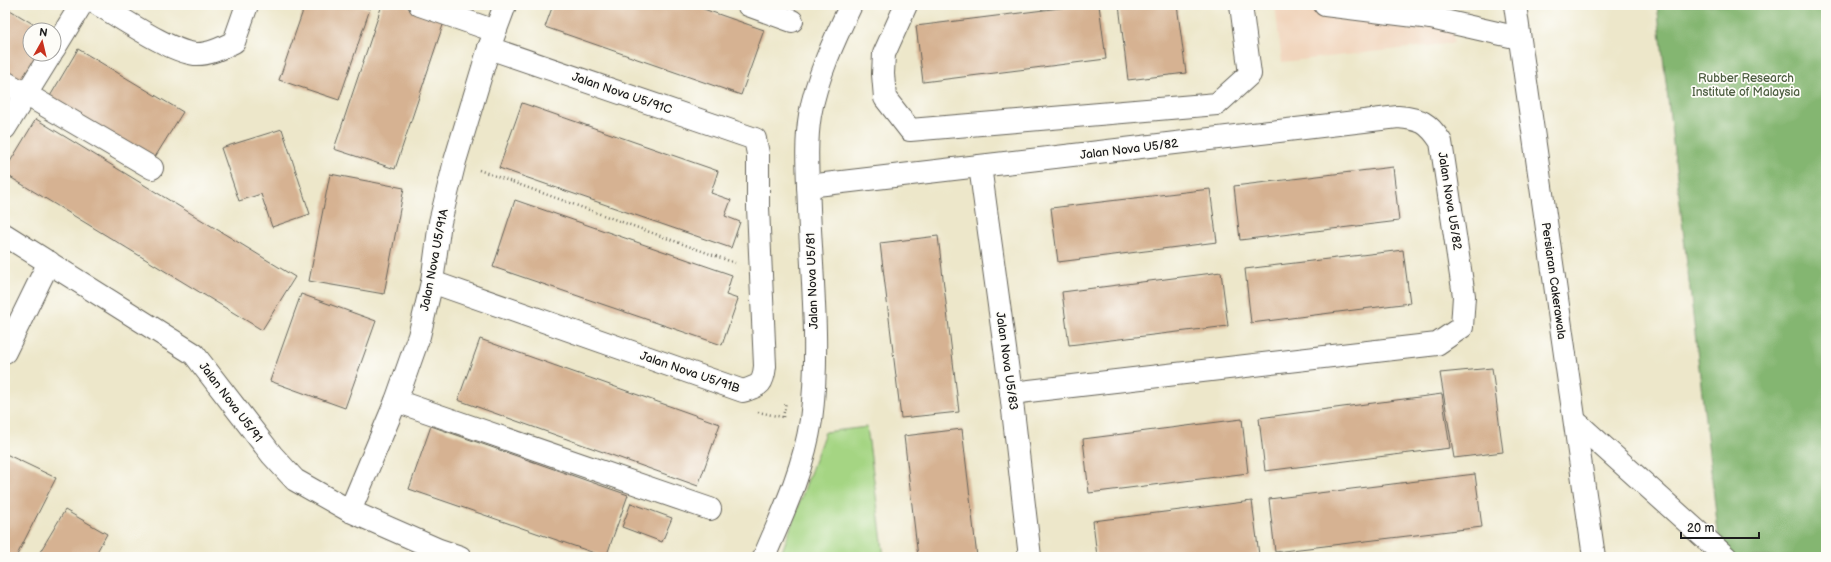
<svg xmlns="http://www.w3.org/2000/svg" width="1831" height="562" viewBox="0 0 1831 562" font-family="'Balsamiq Sans',sans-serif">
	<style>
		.built { fill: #f1d5bd }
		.green { fill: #a5d583; stroke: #607850 }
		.forest { fill: #84b671; stroke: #506946 }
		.building { fill: #d6b292 }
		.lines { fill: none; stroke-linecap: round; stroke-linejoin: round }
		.minor-casing { stroke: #656359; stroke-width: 24 }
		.path { stroke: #656359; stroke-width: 2.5; stroke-dasharray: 1 3; stroke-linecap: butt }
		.minor { stroke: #fff; stroke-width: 22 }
		.labels { text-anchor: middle; stroke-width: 3.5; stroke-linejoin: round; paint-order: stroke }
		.park-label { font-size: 12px; fill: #4c5d40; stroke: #fdfcf7 }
		.street-label { font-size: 12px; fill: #1c1c1c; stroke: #fdfcf7 }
	</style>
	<rect width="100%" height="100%" fill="#fdfcf7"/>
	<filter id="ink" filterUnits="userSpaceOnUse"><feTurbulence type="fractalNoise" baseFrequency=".025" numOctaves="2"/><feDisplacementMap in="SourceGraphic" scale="8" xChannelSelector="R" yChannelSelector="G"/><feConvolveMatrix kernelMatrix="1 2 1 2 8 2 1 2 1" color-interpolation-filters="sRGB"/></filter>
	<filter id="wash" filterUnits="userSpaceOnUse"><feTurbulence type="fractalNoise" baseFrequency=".012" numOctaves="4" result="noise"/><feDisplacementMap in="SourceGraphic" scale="16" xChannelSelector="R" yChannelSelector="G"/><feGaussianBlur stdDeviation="0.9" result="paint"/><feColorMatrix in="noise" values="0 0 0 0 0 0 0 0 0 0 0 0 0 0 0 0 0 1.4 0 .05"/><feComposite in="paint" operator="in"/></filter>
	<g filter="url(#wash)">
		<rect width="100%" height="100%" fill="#ede7ca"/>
		<!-- built -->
		<path class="built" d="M1275,5h174l5,38 -172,19z"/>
		<!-- green -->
		<path class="green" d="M867,427l17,130h-104l45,-125z"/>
		<!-- forest -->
		<path class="forest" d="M1657,5h169v552h-105z"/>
		<g id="blocks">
			<!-- building -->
			<g class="building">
				<path d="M305,5h53l12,4 -31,91 -60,-20z"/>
				<path d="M382,5h20l43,14 -50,150 -61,-20z"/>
				<path d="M553,5h139l72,25 -23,65 -196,-68z"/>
				<path d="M1084,5h15l7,54 -183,23 -7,-56z"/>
				<path d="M1119,5h58l9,68 -58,7z"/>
				<path d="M5,7l38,23h-13v24h11l-21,35 -15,-9z"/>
				<path d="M78,49l105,63 -33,53 -104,-62z"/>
				<path d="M522,103l196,68 -7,22 20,7 -6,16 15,6 -9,26 -232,-80z"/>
				<path d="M36,119l259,158 -33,53 -257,-156v-4z"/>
				<path d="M282,129l28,85 -38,13 -11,-33 -22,7 -18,-53z"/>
				<path d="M1393,167l6,54 -159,19 -6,-54z"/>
				<path d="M330,174l74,14 -20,106 -75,-13z"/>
				<path d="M1210,189l7,53 -159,20 -7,-54z"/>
				<path d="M515,200l217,75 -6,20 12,4 -16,46 -229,-78z"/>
				<path d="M938,236l21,176 -58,6 -21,-175z"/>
				<path d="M1403,250l7,53 -159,20 -6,-54z"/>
				<path d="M1221,272l7,54 -159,19 -7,-53z"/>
				<path d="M301,294l75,27 -31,87 -75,-27z"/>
				<path d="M480,339l240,85 -22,62 -240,-86z"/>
				<path d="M1492,368l11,84 -49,6 -14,-85z"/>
				<path d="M1442,394l8,54 -185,23 -6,-53z"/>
				<path d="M1242,419l6,54 -159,20 -6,-54z"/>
				<path d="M431,426l197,69 -22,62 -197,-68z"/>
				<path d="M962,429l15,128h-59l-14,-121z"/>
				<path d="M6,454l50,24 -40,79h-11z"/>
				<path d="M1475,474l7,53 -207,25 -6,-53z"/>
				<path d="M1252,501l7,54 -14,2h-148l-4,-36z"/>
				<path d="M631,503l41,15 -10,24 -40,-15z"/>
				<path d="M65,510l42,24 -13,23h-57z"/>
			</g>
		</g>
	</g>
	<g filter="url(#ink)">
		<use href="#blocks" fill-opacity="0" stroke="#656359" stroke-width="1"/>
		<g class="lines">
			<defs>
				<g id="minor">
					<path d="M99,5c24,14 70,46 96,49 13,1 27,-6 39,-12l13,-37"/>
					<path d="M420,5l75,26"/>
					<path d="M748,5l44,16"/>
					<path d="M906,5l-22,49 -1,20 2,24 25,32 307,-26 33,-30 -9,-69"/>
					<path d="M1325,5l106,13"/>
					<path d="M1430,5l1,13 88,20"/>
					<path d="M1515,5l79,552"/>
					<path d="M54,49l27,-44"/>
					<path d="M5,82l147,86"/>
					<path d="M5,128l46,-74"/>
					<path d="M980,166l31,227 19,164"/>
					<path d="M808,186l590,-69c23,2 30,5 43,25l23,154 -2,31 -25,17 -426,49"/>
					<path d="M5,235l189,119 78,101 23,25 55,31 89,39 21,7"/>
					<path d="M432,282l311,109c17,-6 20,-6 22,-25l-7,-159v-53l-3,-15 -266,-91"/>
					<path d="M5,352l44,-90"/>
					<path d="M396,401l314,108"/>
					<path d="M1575,421l151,136"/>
					<path d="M350,511l46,-110 23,-65 13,-54 8,-60 15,-61 34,-113 16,-43"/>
					<path d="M764,557c19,-44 40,-89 47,-137 9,-69 1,-142 -2,-211 -1,-31 -4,-63 1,-94 6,-36 25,-77 41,-110"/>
				</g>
			</defs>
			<!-- minor casing -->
			<use href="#minor" class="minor-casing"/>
			<!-- path -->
			<g class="path">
				<path d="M479,170l256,93"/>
				<path d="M758,412l24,5"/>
				<path d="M783,417l3,-15"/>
			</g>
			<!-- minor -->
			<use href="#minor" class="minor"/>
		</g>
	</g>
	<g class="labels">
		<!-- park labels -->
		<g class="park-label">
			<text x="1746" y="82">Rubber Research<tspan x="1746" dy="14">Institute of Malaysia</tspan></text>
		</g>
		<!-- street labels -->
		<g class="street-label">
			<text transform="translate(622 93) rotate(19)" y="4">Jalan Nova U5/91C</text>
			<text transform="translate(1129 149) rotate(-7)" y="4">Jalan Nova U5/82</text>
			<text transform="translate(1450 201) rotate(81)" y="4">Jalan Nova U5/82</text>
			<text transform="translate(434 260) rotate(-79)" y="4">Jalan Nova U5/91A</text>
			<text transform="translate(812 281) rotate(-92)" y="4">Jalan Nova U5/81</text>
			<text transform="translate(1554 281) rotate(82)" y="4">Persiaran Cakerawala</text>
			<text transform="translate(1007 361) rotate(82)" y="4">Jalan Nova U5/83</text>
			<text transform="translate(690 372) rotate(19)" y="4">Jalan Nova U5/91B</text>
			<text transform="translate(231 402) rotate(53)" y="4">Jalan Nova U5/91</text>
		</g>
	</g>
	<!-- margin -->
	<rect width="1831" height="562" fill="none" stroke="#fdfcf7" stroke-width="20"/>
	<!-- north arrow -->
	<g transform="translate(42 42) rotate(8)"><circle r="19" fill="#fdfcf7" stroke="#a3a29f"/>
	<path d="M0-3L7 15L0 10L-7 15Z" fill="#c8321e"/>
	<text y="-6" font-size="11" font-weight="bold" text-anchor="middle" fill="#1c1c1c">N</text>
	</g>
	<!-- scale -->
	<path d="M1681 532v6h78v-6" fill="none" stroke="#1c1c1c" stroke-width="2"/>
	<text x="1687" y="532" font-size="12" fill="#1c1c1c" stroke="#fdfcf7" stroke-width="3" paint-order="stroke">20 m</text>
</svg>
